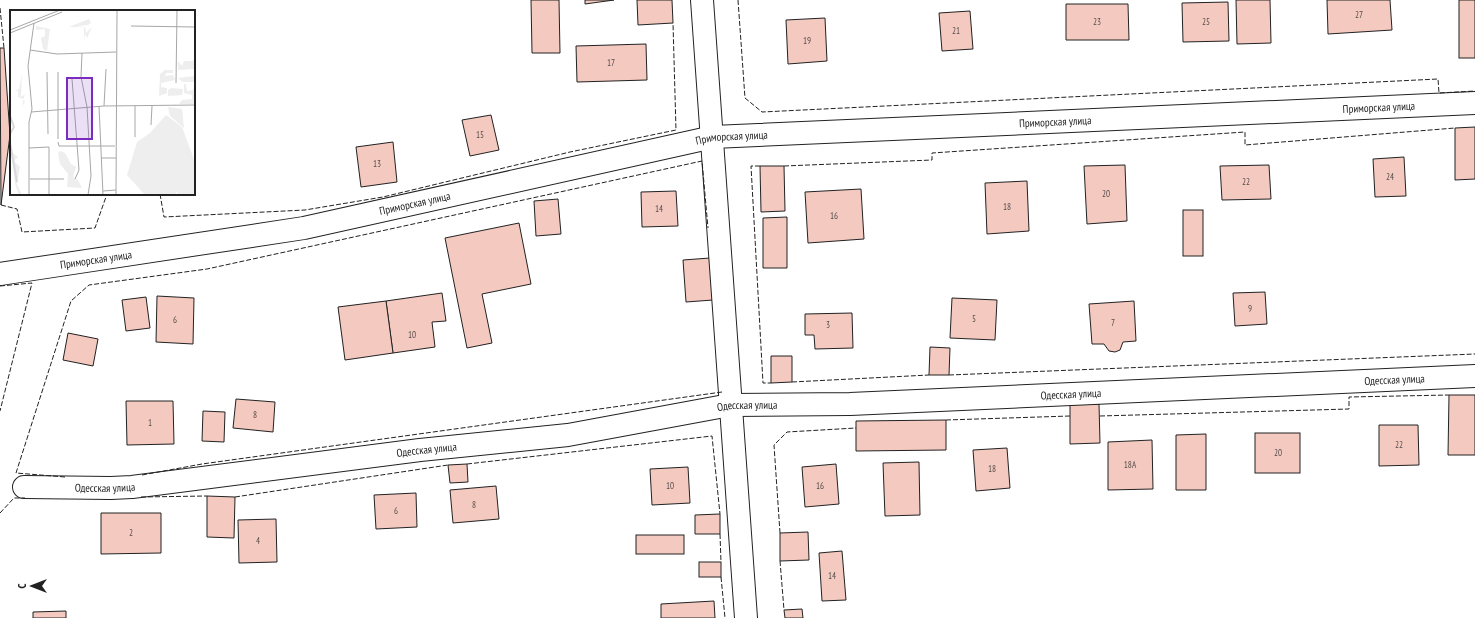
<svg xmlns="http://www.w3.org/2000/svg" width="1475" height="618" viewBox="0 0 1475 618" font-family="'PT Sans Narrow',sans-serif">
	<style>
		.building { fill: #f3c9c0; stroke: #222 }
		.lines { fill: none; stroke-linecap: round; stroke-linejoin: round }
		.minor-casing { stroke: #222; stroke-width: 24 }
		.minor { stroke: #fff; stroke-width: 22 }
		.fence { stroke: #222; stroke-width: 1; stroke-dasharray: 5 2; stroke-linecap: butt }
		.labels { text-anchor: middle; stroke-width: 3; stroke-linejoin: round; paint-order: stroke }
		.number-label { font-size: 9px; fill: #564c4a }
		.street-label { font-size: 11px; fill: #222; stroke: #fff }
		.inset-river { fill: none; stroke: #d9d9d9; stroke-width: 2 }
		.inset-road { fill: none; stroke: #a7a7a7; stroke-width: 1 }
		.view { fill: #7b2cbf; fill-opacity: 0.15; stroke: #7b2cbf; stroke-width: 2 }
		.inset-edge { fill: none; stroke: #222; stroke-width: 2 }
	</style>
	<rect width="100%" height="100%" fill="#fff"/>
	<!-- building -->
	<g class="building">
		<path d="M531,0h28l1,53h-28z"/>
		<path d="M585,0h29l-29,4z"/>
		<path d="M637,0h35l1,23 -35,2z"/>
		<path d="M1236,0h34l1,43 -34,1z"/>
		<path d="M1327,0h63l2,30 -64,4z"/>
		<rect x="1459" y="0" width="16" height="58"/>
		<path d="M1228,2l1,39 -46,1 -1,-39z"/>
		<path d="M1066,4h62l1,36h-63z"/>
		<path d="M970,11l3,38 -31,2 -3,-38z"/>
		<path d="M825,18l2,43 -39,3 -2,-44z"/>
		<path d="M646,44l1,36 -70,2 -1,-36z"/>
		<path d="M0,48h4l6,87 -9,70z"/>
		<path d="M491,115l8,35 -29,6 -8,-36z"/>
		<path d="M1475,127v52l-20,1v-52z"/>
		<path d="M393,142l4,40 -36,5 -5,-40z"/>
		<path d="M1404,157l2,39 -31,1 -2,-38z"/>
		<path d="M1125,165l2,56 -40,3 -3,-58z"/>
		<path d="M1269,165l2,34 -49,1 -2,-34z"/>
		<path d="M760,166h24l1,45 -24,1z"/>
		<path d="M1027,181l2,50 -42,3 -2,-51z"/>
		<path d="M861,189l3,50 -56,4 -3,-51z"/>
		<path d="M676,191l2,35 -36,1 -1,-35z"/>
		<path d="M558,199l3,35 -25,2 -2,-35z"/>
		<rect x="1183" y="210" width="20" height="46"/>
		<path d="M787,217v51h-24v-50z"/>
		<path d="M519,223l12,61 -49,10 10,49 -25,5 -22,-110z"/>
		<path d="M710,258l3,42 -27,2 -3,-42z"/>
		<path d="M1265,292l2,32 -32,2 -2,-33z"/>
		<path d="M442,293l4,28 -14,1 3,25 -42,6 -7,-52z"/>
		<path d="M157,296l37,2 -1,46 -37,-2z"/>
		<path d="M146,297l4,31 -24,3 -4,-31z"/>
		<path d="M952,298l45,2 -2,40 -45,-2z"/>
		<path d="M386,301l7,52 -48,7 -7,-53z"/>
		<path d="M1134,301l2,40 -13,1 -3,8 -5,2 -6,-1 -5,-7h-12l-3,-40z"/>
		<path d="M852,313l1,35 -38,1 -1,-14h-9v-21z"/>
		<path d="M68,333l30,6 -5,27 -30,-6z"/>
		<path d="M930,347l20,1 -1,27h-20z"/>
		<path d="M771,356h21v26l-21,1z"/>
		<path d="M1449,395h26v60h-27z"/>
		<path d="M236,399l39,3 -2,30 -40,-4z"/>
		<path d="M126,401h47l1,43 -47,1z"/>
		<path d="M1070,404h29l1,39 -30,1z"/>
		<path d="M203,411l22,1 -1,30 -22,-1z"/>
		<path d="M946,420v30l-90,1v-30z"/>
		<path d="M1379,425h39l1,40 -40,1z"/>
		<rect x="1255" y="433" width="45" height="40"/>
		<path d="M1206,434v56h-30v-55z"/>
		<path d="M1152,440l1,49 -45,1v-48z"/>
		<path d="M1007,448l3,40 -34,3 -3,-41z"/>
		<path d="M919,462l1,53 -35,1 -2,-53z"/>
		<path d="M467,464l1,18 -18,1 -2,-18z"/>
		<path d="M836,464l3,40 -34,3 -3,-40z"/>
		<path d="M688,467l2,36 -38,2 -2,-36z"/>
		<path d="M496,486l3,33 -46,4 -3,-33z"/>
		<path d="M416,493l1,34 -41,2 -2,-34z"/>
		<path d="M207,496l28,1 -1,41 -27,-1z"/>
		<path d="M101,513h60v40l-60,1z"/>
		<path d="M720,514v20h-25v-19z"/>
		<path d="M276,519l1,43 -38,1 -1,-43z"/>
		<path d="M808,532l1,28 -29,1v-28z"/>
		<rect x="636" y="535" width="48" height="19"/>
		<path d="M842,551l4,49 -24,1 -3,-48z"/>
		<rect x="699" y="562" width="22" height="15"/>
		<path d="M714,601l1,17h-54v-14z"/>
		<path d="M802,609l1,9h-18l-1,-8z"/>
		<path d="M66,611v7h-33v-6z"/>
	</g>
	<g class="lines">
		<defs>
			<g id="minor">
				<path d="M702,0l44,618"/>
				<path id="s1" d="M0,274l304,-46 409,-91 762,-34"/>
				<path id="s2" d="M24,487l87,1 21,-1 288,-37 148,-15 162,-30 120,-1 625,-28"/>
			</g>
		</defs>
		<!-- minor casing -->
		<use href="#minor" class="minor-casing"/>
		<!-- minor -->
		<use href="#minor" class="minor"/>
		<!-- fence -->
		<g class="fence">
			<path d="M738,0l7,98 17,14 676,-33 1,14 36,-2"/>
			<path d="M0,8l4,40"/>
			<path d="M760,166h-9l12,217h8"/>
			<path d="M784,166l148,-6v-7l313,-21v13l210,-17"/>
			<path d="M160,194l4,23 141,-7 78,-13 187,-45 106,-22 -3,-107"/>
			<path d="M1,205l16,4 5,23 73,-4 12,-34"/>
			<path d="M0,286l32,-3 -32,128"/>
			<path d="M949,375l526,-21"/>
			<path d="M792,382l137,-7"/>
			<path d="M1100,416l249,-7v-12l100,-2"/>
			<path d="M946,420l124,-4"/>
			<path d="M467,464l245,-28 8,78"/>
			<path d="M142,475l60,-11 520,-72"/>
			<path d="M65,477l-49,-4 55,-172 18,-16 118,-16 495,-108 6,67"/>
			<path d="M141,497l66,-1"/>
			<path d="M235,497l213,-32"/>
			<path d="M0,513l14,-15h11"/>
			<path d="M780,533l-6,-88 13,-13 69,-4"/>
			<path d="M720,534l1,28"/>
			<path d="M780,561l4,49"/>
			<path d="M721,577l4,41"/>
		</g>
	</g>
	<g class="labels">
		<!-- number labels -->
		<g class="number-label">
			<text x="1359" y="18">27</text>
			<text x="1097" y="25">23</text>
			<text x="1206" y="25">25</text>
			<text x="956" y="34">21</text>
			<text x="807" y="44">19</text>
			<text x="611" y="66">17</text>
			<text x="480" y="138">15</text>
			<text x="377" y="167">13</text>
			<text x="1390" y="180">24</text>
			<text x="1246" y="185">22</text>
			<text x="1106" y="197">20</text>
			<text x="1007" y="210">18</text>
			<text x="659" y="212">14</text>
			<text x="834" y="219">16</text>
			<text x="1250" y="312">9</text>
			<text x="974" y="322">5</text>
			<text x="175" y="323">6</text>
			<text x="1113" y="326">7</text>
			<text x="828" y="328">3</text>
			<text x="412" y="338">10</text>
			<text x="255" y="418">8</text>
			<text x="150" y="426">1</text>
			<text x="1399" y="448">22</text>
			<text x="1278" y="456">20</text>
			<text x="1130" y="468">18А</text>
			<text x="992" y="472">18</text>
			<text x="670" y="489">10</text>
			<text x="820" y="489">16</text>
			<text x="474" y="508">8</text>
			<text x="396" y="514">6</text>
			<text x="131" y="536">2</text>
			<text x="258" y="544">4</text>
			<text x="832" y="579">14</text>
		</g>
		<!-- street labels -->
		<g class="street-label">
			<text dy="4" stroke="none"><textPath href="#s1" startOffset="1393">Приморская улица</textPath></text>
			<text dy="4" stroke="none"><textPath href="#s1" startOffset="1069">Приморская улица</textPath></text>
			<text dy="4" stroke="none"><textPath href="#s1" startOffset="745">Приморская улица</textPath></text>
			<text dy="4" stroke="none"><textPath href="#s1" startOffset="421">Приморская улица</textPath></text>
			<text dy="4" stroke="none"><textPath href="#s1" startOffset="97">Приморская улица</textPath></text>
			<text dy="4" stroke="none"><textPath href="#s2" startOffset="1377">Одесская улица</textPath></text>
			<text dy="4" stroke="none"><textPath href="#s2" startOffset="1053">Одесская улица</textPath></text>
			<text dy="4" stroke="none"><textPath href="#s2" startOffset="729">Одесская улица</textPath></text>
			<text dy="4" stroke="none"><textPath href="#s2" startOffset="405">Одесская улица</textPath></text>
			<text dy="4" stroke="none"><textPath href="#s2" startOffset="81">Одесская улица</textPath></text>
		</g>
	</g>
	<!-- overview -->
	<g transform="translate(10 10)">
		<rect width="185" height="185" fill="#fff"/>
		<path d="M79,9l2,4 -3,2 -12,1 9,1 1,6 6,-6 -5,11 -2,-4 -1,5v-12h-15zM26,16l14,3 -3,22 -4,-2 -2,-11 4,-2v-7l-9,1zM185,45v14l-17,1v-9l4,5 2,-5h9zM155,60h8v3h-7l-1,3 8,-1 2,5 -14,3v4l6,1v5l-8,3 1,-22zM12,64l-1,23 4,-3 -2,6 2,1 -2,5v-7l-5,-2v-6h-3l4,-2zM185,66l-1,6h-11l-5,-4zM174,74h2l1,7 6,-1 2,-5v19h-16l3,-4 10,-1v-4l-8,-2zM161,78l12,1 -1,6 -14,1v-6zM158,97l14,2 2,19 -14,-12zM156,105l16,12 13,35v33h-17l-1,-3 -2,3h-30l-18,-20 10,-33 13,-9zM0,129l3,14 5,4 -4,4 6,6 -3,17 5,11h-3l-4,-11zM50,141l5,2 6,11 5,3 -3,10 5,3 4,8 -15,-1 1,-13 -8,-10 -2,-11z" fill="#eee"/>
		<path class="inset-river" d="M0,106l4,11 -4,7M0,133l7,39"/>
		<path class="inset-road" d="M121,16l64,1M0,20l50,-20M0,23l52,-21M20,40l27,4 59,-2M72,43l-1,24 6,30 4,69 -3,19M37,62l1,62M48,62v67M62,69l7,91 -4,9M166,73l1,-73M89,96l4,89M94,96l2,-37M125,96v31M21,102l73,-6 91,-1M141,115l1,-19M48,132l1,4h56M19,138l20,-1v48M91,148h15M20,169h34M93,181l13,-1M19,185v-73l3,-13 -4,-43 6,-43M106,185l1,-185"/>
		<path class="view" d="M57,68h25v61h-25z"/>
		<rect width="185" height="185" class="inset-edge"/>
	</g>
	<!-- north arrow -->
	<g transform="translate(32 586) rotate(270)" stroke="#ffffff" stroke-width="3" paint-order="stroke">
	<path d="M0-3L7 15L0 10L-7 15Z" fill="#222222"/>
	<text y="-6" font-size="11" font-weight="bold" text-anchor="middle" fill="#222222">С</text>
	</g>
</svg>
